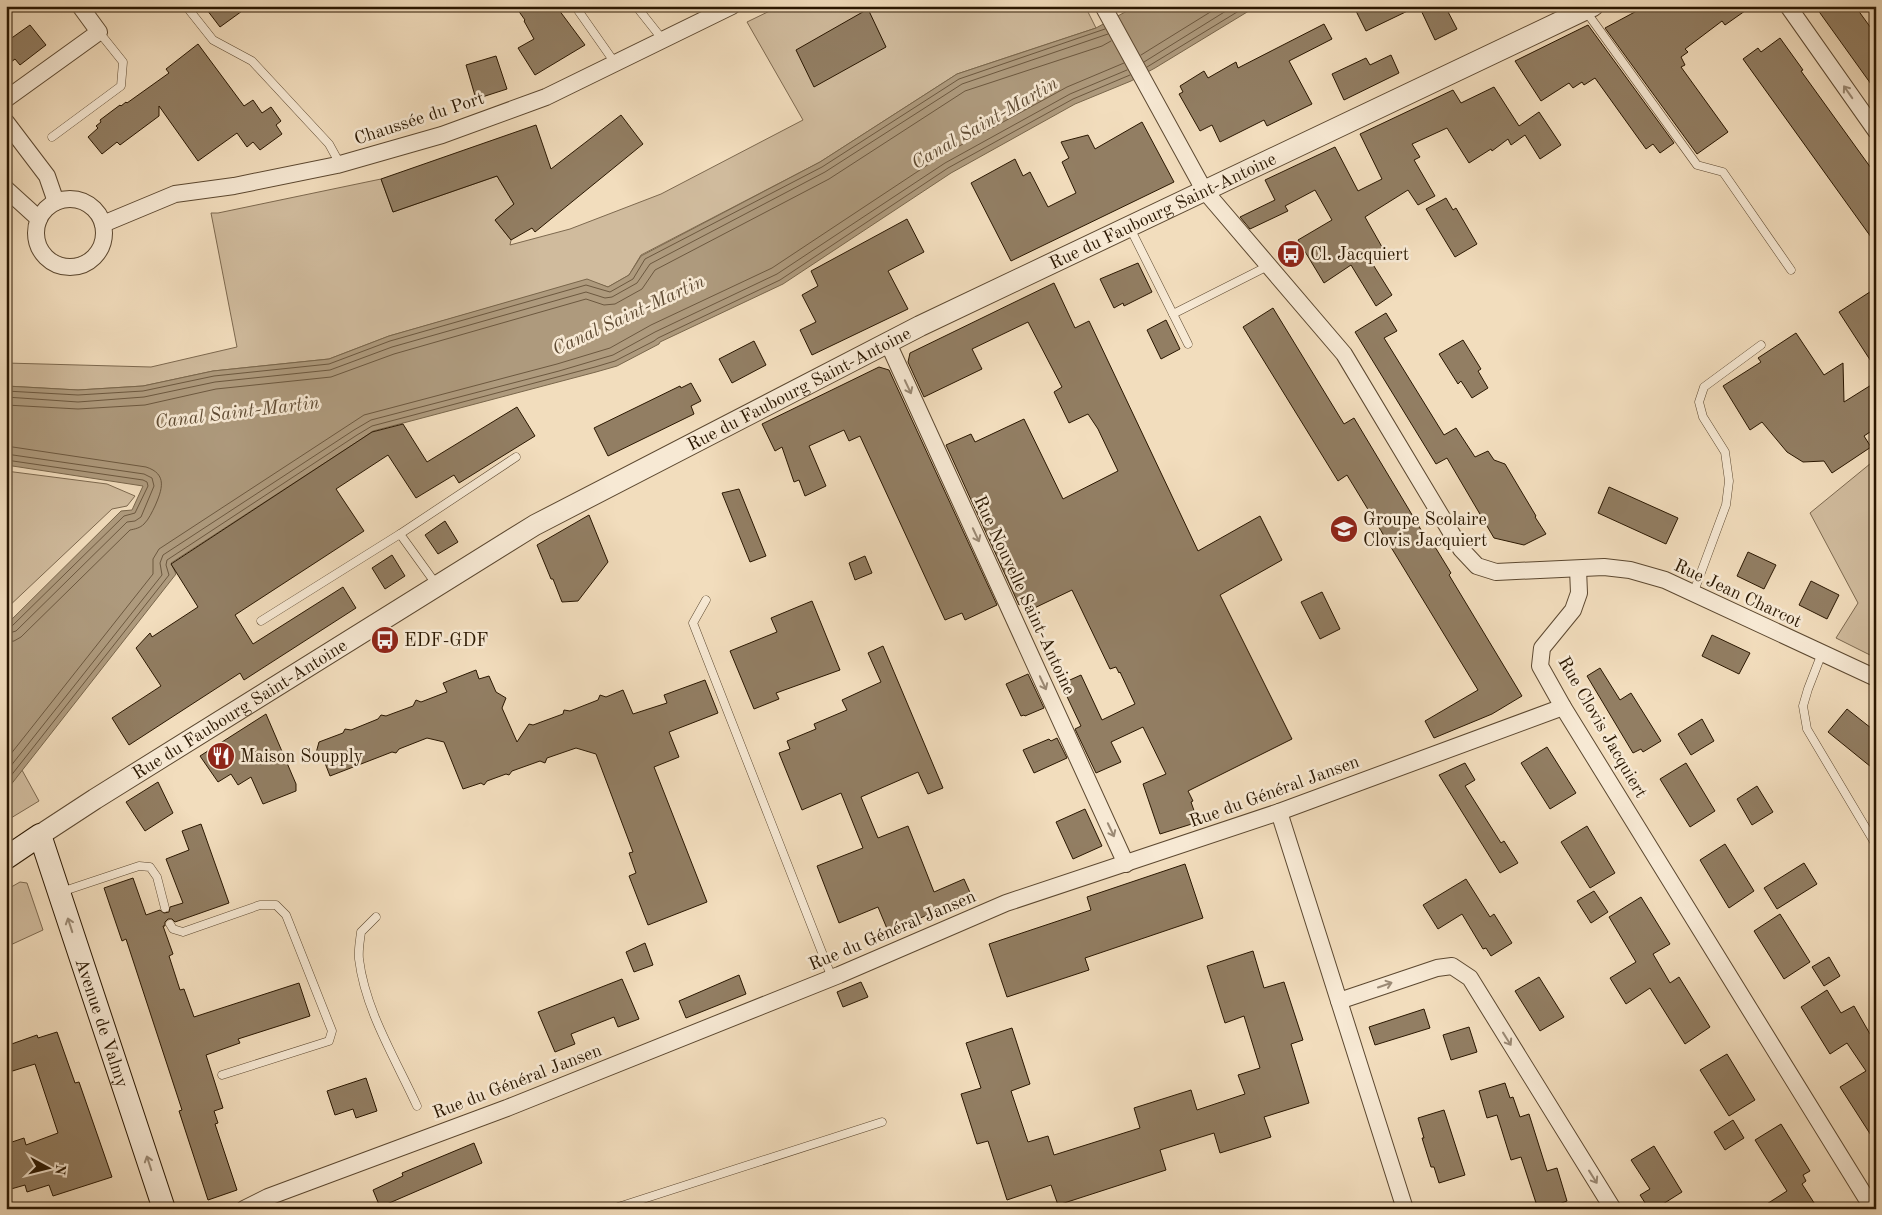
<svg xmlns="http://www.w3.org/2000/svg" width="1882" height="1215" viewBox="0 0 1882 1215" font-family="'Old Standard TT',serif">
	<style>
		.green { fill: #d0bb9d; stroke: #7d694f }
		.water { fill: #ae9a7d; stroke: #79664b }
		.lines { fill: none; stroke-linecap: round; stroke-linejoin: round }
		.shore { stroke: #6c583f; stroke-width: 1 }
		.building { fill: #927e63; stroke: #2a1701 }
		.service-casing { stroke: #5c4830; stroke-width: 9 }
		.minor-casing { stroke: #5c4830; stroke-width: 18 }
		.tertiary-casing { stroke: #5c4830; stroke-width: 22 }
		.secondary-casing { stroke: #2a1701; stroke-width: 24 }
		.service { stroke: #f7e9d4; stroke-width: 8 }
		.minor { stroke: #f7e9d4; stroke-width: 16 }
		.tertiary { stroke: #f7e9d4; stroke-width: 20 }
		.secondary { stroke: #f7e9d4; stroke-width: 22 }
		.oneway { stroke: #9b8a75 }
		.labels { text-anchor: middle; stroke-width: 5; stroke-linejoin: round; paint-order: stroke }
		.street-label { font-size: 18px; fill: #2a1701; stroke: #f7e9d4 }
		.poi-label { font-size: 18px; fill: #2a1701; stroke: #f7e9d4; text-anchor: start }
		.water-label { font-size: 19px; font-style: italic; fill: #5f4b33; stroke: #f7e9d4 }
	</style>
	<rect width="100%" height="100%" fill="#f2ddbd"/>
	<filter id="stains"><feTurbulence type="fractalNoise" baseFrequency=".004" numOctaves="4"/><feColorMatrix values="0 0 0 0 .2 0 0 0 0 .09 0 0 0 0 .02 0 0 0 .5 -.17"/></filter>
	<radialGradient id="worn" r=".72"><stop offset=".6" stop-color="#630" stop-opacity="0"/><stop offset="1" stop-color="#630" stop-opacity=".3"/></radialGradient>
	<!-- green -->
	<g class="green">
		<path d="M780,6h305l11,22 -139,46 -137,88 -179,93 -12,20 -21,12 -21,-7 -198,56 -60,23 -116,12 -70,15 -65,4 -72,-4v-23l145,4 86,-20 -26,-134h7l163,-34 12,33 104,-36 17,28 -19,16 16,20 -1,5 60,-16 91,-35 142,-74 -56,-98z"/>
		<path d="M1876,459v199l-40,-20 22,-35 -48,-90z"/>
		<path d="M6,471l101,13 28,12 -8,10 -15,3 -106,100z"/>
		<path d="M6,741l33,60 -33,20z"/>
		<path d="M20,882l7,1 16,47 -37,17v-57z"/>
	</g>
	<!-- water -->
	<path class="water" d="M1136,6h121l-102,62 -24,13 -56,23 -124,69 -168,111 -123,58 -1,2 -42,22 -21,6 -223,59 -13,9 -189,123 5,11 -170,217v-166l115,-114 11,-1 11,-24 -137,-21v-79l72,4 65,-4 70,-15 116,-12 60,-23 198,-57 21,8 21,-12 12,-19 179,-94 137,-88 139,-46z"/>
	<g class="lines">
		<!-- shore -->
		<g class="shore">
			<path d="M1141,55l79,-49"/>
			<path d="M1144,62l90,-56"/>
			<path d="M1147,67l100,-61"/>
			<path d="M6,391l72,4 65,-4 71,-15 115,-12 61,-23 196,-56 24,7 23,-13 12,-20 177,-92 137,-88 146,-50"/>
			<path d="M6,397l72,5 66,-5 71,-15 115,-12 62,-23 194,-55 19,6 7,-1 25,-14 13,-19 175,-92 137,-88 146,-50"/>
			<path d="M6,405l72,4 67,-4 71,-16 115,-12 63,-23 192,-55 18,6 11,-1 27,-15 13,-19 174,-91 136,-88 137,-45 9,-5"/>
			<path d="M6,446l140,21c22,7 16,23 9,39 -3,6 -6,13 -11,18 -4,4 -9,5 -14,6l-109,107 -7,4 -8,1"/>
			<path d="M6,454l138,20 8,4 2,8 -13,31 -6,4 -8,1 -111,109 -10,3"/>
			<path d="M6,460l137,20 4,2 1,4 -13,27 -11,3 -112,110 -6,2"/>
			<path d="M6,760l147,-186v-15l6,-10 205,-134 193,-51 53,-16 41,-23 121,-57 169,-112 126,-69 57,-24"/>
			<path d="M6,772l156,-197 -2,-12 3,-8 191,-125 17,-10 188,-49 54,-16 42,-23 122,-58 168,-111 125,-69 57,-24"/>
			<path d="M6,782l163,-207 -3,-10 1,-5 190,-125 15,-9 223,-59 20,-6 39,-20 4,-3 122,-58 168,-112 125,-69 57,-24"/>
		</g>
	</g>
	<!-- building -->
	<g class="building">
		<path d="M204,6h45l-29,21z"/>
		<path d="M515,6h41l29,39 -50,30 -17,-27 16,-9 -10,-18 1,-1z"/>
		<path d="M1366,6h52l-52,25 -10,-20z"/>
		<path d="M1419,6h26l12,23 -22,11z"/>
		<path d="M1646,6h106l-27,19 -3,-4 -37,28 3,3 -7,5 4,8 -4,2 47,65 -31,22 -92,-126z"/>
		<path d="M1815,6h40l21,29v56z"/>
		<path d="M868,9l18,38 -72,40 -18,-37z"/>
		<path d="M1324,24l8,15 -43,22 23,43 -45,22 -3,-6 -44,22 -8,-17 -12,6 -21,-37 4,-2 -3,-6 24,-15 4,7 28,-16 2,6z"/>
		<path d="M30,25l16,20 -26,20 -5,-6 -9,7v-24z"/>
		<path d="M1588,25l86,118 -14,10 -7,-9 -7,5 -51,-71 -11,7 -2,-3 -9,6 -4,-5 -28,18 -26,-40z"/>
		<path d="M1780,38l23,32 -2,1 75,104v69l-133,-185 15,-11 3,4z"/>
		<path d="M198,44l46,62 9,-6 9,13 9,-6 10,14 -5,4 6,9 -22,16 -7,-8 -6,5 -10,-14 -39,28 -39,-55v10l-39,29 -3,-3 -15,12 -14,-17 10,-9 -2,-2 5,-4 -1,-2 20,-15 1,1 5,-4 1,1 42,-30 -3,-4z"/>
		<path d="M1391,55l8,18 -55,27 -12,-26 34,-16 4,7z"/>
		<path d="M496,56l11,33 -31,10 -10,-34z"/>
		<path d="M1494,87l25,39 20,-14 22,33 -21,14 -15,-24 -14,10 -3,-6 -16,12 -1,-2 -22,14 -22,-35 -35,16 8,13 -6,3 21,36 -17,9 -10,-15 -43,27 21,37 -14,9 20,32 -16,11 -25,-41 -27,18 -26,-43 34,-20 -17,-30 -30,16 3,5 -38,18 -10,-12 35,-17 -10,-20 70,-33 23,44 24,-12 -22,-45 93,-44 8,13z"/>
		<path d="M621,115l22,29 -108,88 -3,-4 -21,12 -16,-20 19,-16 -17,-28 -104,36 -12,-33 155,-54 15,44z"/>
		<path d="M1142,122l32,60 -163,79 -40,-78 44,-24 8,17 7,-4 18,35 28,-14 -14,-31 7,-4 -8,-16 27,-7 7,14z"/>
		<path d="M1446,198l7,12 3,-2 21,36 -22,13 -29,-48z"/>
		<path d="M907,219l17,33 -36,19 20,38 -96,46 -12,-25 16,-8 -14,-27 16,-9 -7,-15z"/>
		<path d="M1138,263l14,29 -28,14 -1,-3 -9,5 -14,-29z"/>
		<path d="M1054,283l21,45 14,-7 109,230 62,-35 22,44 -62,35 72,144 -104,52 5,10 -2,1 7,20 -38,12 -17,-50 23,-10 -23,-47 -32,15 10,20 -25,11 -21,-44 6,-3 -20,-42 20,-9 21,45 33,-16 -15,-32 -1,1 -3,-6 -6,2 -38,-79 -46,22 -4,-9 -3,2 -73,-160 25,-11 4,8 49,-23 39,80 55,-28 -20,-42 -10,-15 -19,9 -15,-31 8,-5 -34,-65 -56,27 10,20 -58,28 -16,-35 2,-9z"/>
		<path d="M1876,288v81l-37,-57z"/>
		<path d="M1273,308l71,116 10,-6 75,125 3,-1 19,31 -2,2 73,121 -30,18 -58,24 -9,-17 53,-31 -131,-215 -9,6 -95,-154z"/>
		<path d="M1386,313l11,18 -13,7 60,97 12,-7 19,29 13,-6 6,9 11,4 31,52 -1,1 11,17 -22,11 -30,-7 -47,-80 -11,6 -81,-132z"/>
		<path d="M1166,320l14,29 -19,10 -14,-29z"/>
		<path d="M1796,333l28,42 19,-12 1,39 32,-20v46l-12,8 7,11 -39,26 -8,-12 -21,1 -16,-10 -25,-30 -12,8 -27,-44 38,-24 -3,-4z"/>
		<path d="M1463,340l18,29 -3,2 10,17 -16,10 -11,-17 -3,3 -19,-30z"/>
		<path d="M754,341l12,24 -34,18 -13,-24z"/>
		<path d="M879,367l10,3 108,235 -32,15 -3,-7 -17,7 -85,-184 -11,5 -5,-11 -35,16 17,40 -21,10 -6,-16 -5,2 -12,-35 -7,4 -13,-27z"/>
		<path d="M691,383l10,18 -10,5 3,8 -86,42 -14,-28 86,-42 1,2z"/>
		<path d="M517,407l18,29 -76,47 -5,-8 -38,23 -28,-43 -52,34 28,42 -129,84 18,29 90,-57 13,21 -112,72 -4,-7 -111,72 -17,-27 49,-32 -25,-38 14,-15 2,4 46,-30 -27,-43 201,-132 31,-8 24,38z"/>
		<path d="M1609,487l69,31 -12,26 -68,-31z"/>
		<path d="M739,489l27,67 -16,6 -28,-69z"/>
		<path d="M589,515l19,47 -30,39 -16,1 -9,-23h-2l-14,-34z"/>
		<path d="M445,521l13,21 -20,12 -13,-19z"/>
		<path d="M1748,552l28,13 -12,24 -27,-13z"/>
		<path d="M392,555l13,21 -20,13 -13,-21z"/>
		<path d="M865,556l7,17 -17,7 -6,-17z"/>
		<path d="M1811,581l28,14 -12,24 -28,-14z"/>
		<path d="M1322,592l18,37 -20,10 -19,-37z"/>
		<path d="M812,601l28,69 -64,23 3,6 -25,10 -24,-58 47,-19 -6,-14z"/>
		<path d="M1712,635l38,18 -11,21 -37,-18z"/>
		<path d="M883,646l60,142 -15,6 -10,-22 -57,25 17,41 30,-12 26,66 30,-13 8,18 -84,34 -10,-24 -39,16 -22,-57 46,-18 -22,-55 -39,17 -23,-57 11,-4 -3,-8 29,-12 -2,-5 33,-14 -5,-10 39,-18 -13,-29z"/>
		<path d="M1600,668l20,32 11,-7 30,48 -18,11 -2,-3 -8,4 -46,-77z"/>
		<path d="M476,670l3,9 10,-3 7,16 10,6 -4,10 15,34 12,-18 4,1 30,-11 1,-4 6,1 28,-11 2,-5 6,2 17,-7 10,24 34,-11 -3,-8 41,-15 13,33 -49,19 10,25 -25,10 53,135 -59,23 -19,-49 7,-3 -7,-20 4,-1 -37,-98 -20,-6 -29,10 -2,5 -5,-2 -28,10 -3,4 -3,-1 -19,7 -3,4 -3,-2 -18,6 -19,-47 -17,-4 -28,11 -3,4 -4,-1 -62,24 -7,-18 -7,-5 3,-11 24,-9 2,-4 6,1 27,-11 3,-4 5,1 27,-10 3,-6 5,2 26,-10 -4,-9z"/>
		<path d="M1028,674l16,34 -19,8 -1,-1 -3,1 -15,-32z"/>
		<path d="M1847,709l29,23v39l-48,-39z"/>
		<path d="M266,714l30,70v7l-33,13 -12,-27 -13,8 -7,-11 -13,8 -18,-26z"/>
		<path d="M1702,719l12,22 -23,14 -13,-21z"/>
		<path d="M1057,738l10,20 -33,15 -11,-23 26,-11 2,2z"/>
		<path d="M1547,747l29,46 -26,16 -29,-46z"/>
		<path d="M1465,763l10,17 -10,6 36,57 3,-2 14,22 -18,10 -61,-98z"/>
		<path d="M1686,763l29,48 -25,16 -30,-48z"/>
		<path d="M158,782l15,31 -28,18 -19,-29z"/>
		<path d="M1757,786l16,26 -21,13 -15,-26z"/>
		<path d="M1085,809l17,37 -29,13 -17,-37z"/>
		<path d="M201,824l28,79 -54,19 -3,-3h-4l-3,3v4h-2l10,28 -4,2 11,34 4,-1 10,28 105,-34 11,33 -72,23 2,4 -34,12 17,53 -9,3 4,12 -3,1 22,66 -29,10 -29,-89 3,-1 -56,-171 -4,2 -18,-53 29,-10 13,37 14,-5 4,3 5,-1 1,-5 13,-4 -17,-44 23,-9 -7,-19z"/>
		<path d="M1587,826l28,47 -25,15 -29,-46z"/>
		<path d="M1725,844l29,47 -25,17 -29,-48z"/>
		<path d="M1804,863l13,21 -40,25 -13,-21z"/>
		<path d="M1185,864l18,54 -118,40 4,12 -82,27 -18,-53 102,-34 -4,-13z"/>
		<path d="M1466,879l24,38 4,-3 18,29 -21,13 -5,-8 -3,1 -21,-35 -24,15 -15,-24z"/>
		<path d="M1594,891l14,21 -17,11 -14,-22z"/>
		<path d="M1641,897l29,47 -17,10 17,29 9,-6 31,50 -25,17 -35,-56 -24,16 -16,-26 26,-16 -27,-45z"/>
		<path d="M1780,914l30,48 -26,17 -30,-48z"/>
		<path d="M645,943l8,22 -19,7 -8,-20z"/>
		<path d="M1253,951l11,37 20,-6 19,58 -12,4 18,59 -45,14 7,20 -51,16 -6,-20 -54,17 6,20 -108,35 -7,-20 -44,15 -19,-59 -11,3 -16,-50 20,-6 -15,-45 46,-15 18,56 -19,7 17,51 20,-6 6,19 86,-27 -6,-20 57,-18 6,20 48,-16 -7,-19 22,-7 -16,-52 -19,7 -18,-57z"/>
		<path d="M1829,957l11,19 -16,10 -12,-19z"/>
		<path d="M739,975l7,19 -60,24 -7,-17z"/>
		<path d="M1539,977l25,40 -24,14 -25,-40z"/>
		<path d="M622,979l17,40 -21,8 -4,-10 -43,17 4,10 -20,8 -17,-40z"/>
		<path d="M861,982l7,15 -25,10 -6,-15z"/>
		<path d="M1827,990l14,23 13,-7 16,28 6,-4v113l-36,-56 26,-16 -19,-28 -17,11 -29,-47z"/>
		<path d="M1424,1009l6,19 -55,17 -6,-18z"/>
		<path d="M1469,1027l8,25 -26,8 -8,-25z"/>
		<path d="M57,1032l18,51 4,-1 33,95 -59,19 -4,-11 -22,7 -2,-7 -14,4 -1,-2 -4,1v-44l18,-6 2,7 32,-12 -23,-69 -29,9v-27l31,-11 1,3z"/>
		<path d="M1727,1054l28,46 -26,16 -29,-46z"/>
		<path d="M366,1078l11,33 -21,7 -3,-9 -18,6 -8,-24z"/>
		<path d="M1505,1083l5,15 3,-1 7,20 9,-3 18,57 10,-3 10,33 -8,3 2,5h-23l-17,-52 -10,3 -14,-45 -10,3 -8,-27z"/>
		<path d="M1444,1110l21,65 -26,8 -5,-16h-3l-9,-29h2l-6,-20z"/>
		<path d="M1733,1120l11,18 -19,12 -11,-18z"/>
		<path d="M1781,1124l29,47 -7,4 3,6 -4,3 16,25h-59l28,-18 -32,-51z"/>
		<path d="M474,1143l8,20 -102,44 -7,-17 30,-14 -1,-3z"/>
		<path d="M1654,1146l28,46 -27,17h-6l-9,-14 10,-6 -19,-29z"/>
	</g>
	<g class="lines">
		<defs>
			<g id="service">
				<path d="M186,6l27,34 39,21 77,83 11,20"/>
				<path d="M575,6l40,57"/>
				<path d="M636,6l27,34"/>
				<path d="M1585,10l112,155 26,7 68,98"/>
				<path d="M52,137l69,-51 2,-24 -24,-30"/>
				<path d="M1130,228l43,86 95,-48"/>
				<path d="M1173,314l15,30"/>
				<path d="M436,584l-36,-50 116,-77"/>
				<path d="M1693,594l33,-89 3,-24 -4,-29 -22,-35 -4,-15 5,-15 57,-42"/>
				<path d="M706,600l-13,23 139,355"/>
				<path d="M261,621l139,-87"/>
				<path d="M1822,653l-14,36 -5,17 4,23 69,116"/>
				<path d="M61,892l78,-26 11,1 7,10 8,31"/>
				<path d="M376,917l-15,15c-1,9 -3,18 -2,27 6,51 37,101 58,147"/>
				<path d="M170,924l3,5 10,3 77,-27h16l10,10 46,116 -3,10 -107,34"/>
				<path d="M612,1209l270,-87"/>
			</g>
			<g id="minor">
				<path d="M1103,6l101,184 140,164 117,195 16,17 19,6 108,-5 26,3 35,10 211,98"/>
				<path d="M1788,6l88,125"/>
				<path d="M6,99l93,-67 -19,-26"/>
				<path d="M6,122l41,54 9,26"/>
				<path d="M6,189l33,30"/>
				<circle cx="70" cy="233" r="34"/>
				<path d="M103,224l72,-30 59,-8 103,-21 105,-30 104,-38 186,-91"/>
				<path d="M888,343l238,521"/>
				<path d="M1578,569l1,24 -6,17 -31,38 -2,18 23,41 310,502"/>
				<path d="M1279,812l126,397"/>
				<path d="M1339,1001l98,-33 15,-2 18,12 143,231"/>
				<path d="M244,1209l24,-12 239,-89 332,-133 167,-72 273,-91 284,-105"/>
			</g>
			<g id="tertiary">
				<path id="s1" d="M40,835l55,-36 440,-274 385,-199 673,-320"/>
			</g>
			<g id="secondary">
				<path id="s2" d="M6,858l34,-23 124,374"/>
			</g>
		</defs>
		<!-- service casing -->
		<use href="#service" class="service-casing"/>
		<!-- minor casing -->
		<use href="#minor" class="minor-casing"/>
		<!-- tertiary casing -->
		<use href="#tertiary" class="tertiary-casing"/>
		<!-- secondary casing -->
		<use href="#secondary" class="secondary-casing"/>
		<!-- service -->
		<use href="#service" class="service"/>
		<!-- minor -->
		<use href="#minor" class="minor"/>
		<!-- tertiary -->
		<use href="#tertiary" class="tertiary"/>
		<!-- secondary -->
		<use href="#secondary" class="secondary"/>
	</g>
	<!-- one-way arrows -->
	<defs><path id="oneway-shaft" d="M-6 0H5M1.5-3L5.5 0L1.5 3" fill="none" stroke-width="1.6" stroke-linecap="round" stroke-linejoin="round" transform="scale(1.25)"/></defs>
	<g class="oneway">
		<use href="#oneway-shaft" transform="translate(1848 92) rotate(-125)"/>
		<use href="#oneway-shaft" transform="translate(908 387) rotate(65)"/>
		<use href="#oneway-shaft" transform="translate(976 535) rotate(65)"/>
		<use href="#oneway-shaft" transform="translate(1043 683) rotate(65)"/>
		<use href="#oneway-shaft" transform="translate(1111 830) rotate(65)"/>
		<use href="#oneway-shaft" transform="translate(70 925) rotate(-108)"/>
		<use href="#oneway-shaft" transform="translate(1385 985) rotate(-19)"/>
		<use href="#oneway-shaft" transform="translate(1507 1039) rotate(58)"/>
		<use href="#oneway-shaft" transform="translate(149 1163) rotate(-108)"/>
		<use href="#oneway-shaft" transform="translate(1593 1177) rotate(58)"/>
	</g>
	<!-- icons -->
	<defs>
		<symbol id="bus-disc" viewBox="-11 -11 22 22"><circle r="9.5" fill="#8f2418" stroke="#f7e9d4"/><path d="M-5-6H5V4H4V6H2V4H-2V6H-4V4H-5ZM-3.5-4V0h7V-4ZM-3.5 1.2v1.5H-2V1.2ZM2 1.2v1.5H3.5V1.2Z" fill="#fff"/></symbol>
		<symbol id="school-disc" viewBox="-11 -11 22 22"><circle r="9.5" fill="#8f2418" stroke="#f7e9d4"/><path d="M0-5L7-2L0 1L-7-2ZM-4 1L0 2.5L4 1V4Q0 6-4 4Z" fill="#fff"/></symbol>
		<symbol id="restaurant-disc" viewBox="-11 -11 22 22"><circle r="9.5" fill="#8f2418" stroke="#f7e9d4"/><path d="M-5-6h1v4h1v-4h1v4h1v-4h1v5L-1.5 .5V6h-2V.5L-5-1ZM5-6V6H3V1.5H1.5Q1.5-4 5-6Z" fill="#fff"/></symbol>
	</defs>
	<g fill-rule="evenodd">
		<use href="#bus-disc" x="1275" y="238" width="32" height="32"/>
		<use href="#school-disc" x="1328" y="513" width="32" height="32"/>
		<use href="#bus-disc" x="369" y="624" width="32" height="32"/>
		<use href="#restaurant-disc" x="205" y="740" width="32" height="32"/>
	</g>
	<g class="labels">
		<!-- street labels -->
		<g class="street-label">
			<text transform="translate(419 118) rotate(-18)" y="6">Chaussée du Port</text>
			<text dy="6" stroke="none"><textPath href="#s1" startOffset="1286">Rue du Faubourg Saint-Antoine</textPath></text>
			<text dy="6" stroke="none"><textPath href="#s1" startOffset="881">Rue du Faubourg Saint-Antoine</textPath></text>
			<text transform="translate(1738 593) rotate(25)" y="6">Rue Jean Charcot</text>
			<text transform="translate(1025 595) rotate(65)" y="6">Rue Nouvelle Saint-Antoine</text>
			<text dy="6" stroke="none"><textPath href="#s1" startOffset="236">Rue du Faubourg Saint-Antoine</textPath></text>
			<text transform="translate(1603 727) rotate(60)" y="6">Rue Clovis Jacquiert</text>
			<text transform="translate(1274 791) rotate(-20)" y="6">Rue du Général Jansen</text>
			<text transform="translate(892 930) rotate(-23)" y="6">Rue du Général Jansen</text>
			<text dy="6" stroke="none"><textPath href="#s2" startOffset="239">Avenue de Valmy</textPath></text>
			<text transform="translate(517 1081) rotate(-21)" y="6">Rue du Général Jansen</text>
		</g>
		<!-- poi labels -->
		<g class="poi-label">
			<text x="1310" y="260">Cl. Jacquiert</text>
			<text x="1363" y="525">Groupe Scolaire<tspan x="1363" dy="21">Clovis Jacquiert</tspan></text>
			<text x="404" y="646">EDF-GDF</text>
			<text x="240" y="762">Maison Soupply</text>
		</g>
		<!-- water labels -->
		<g class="water-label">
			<text transform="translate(984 122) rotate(-30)" y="7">Canal Saint-Martin</text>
			<text transform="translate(628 314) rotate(-25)" y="7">Canal Saint-Martin</text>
			<text transform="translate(237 411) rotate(-7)" y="7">Canal Saint-Martin</text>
		</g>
	</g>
	<!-- margin -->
	<rect width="1882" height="1215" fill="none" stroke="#f2ddbd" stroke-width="25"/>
	<rect x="8" y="8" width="1867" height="1200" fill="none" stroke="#2a1701" stroke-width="2.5"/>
	<rect x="12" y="12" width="1857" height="1190" fill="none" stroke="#2a1701"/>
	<!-- north arrow -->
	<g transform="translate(48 1168) rotate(97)" stroke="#f7e9d4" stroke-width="4" paint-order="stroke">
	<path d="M0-4L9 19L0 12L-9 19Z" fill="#2a1701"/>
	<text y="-8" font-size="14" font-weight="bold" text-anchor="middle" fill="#2a1701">N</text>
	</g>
	<rect width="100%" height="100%" filter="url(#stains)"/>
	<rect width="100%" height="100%" fill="url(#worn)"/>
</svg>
